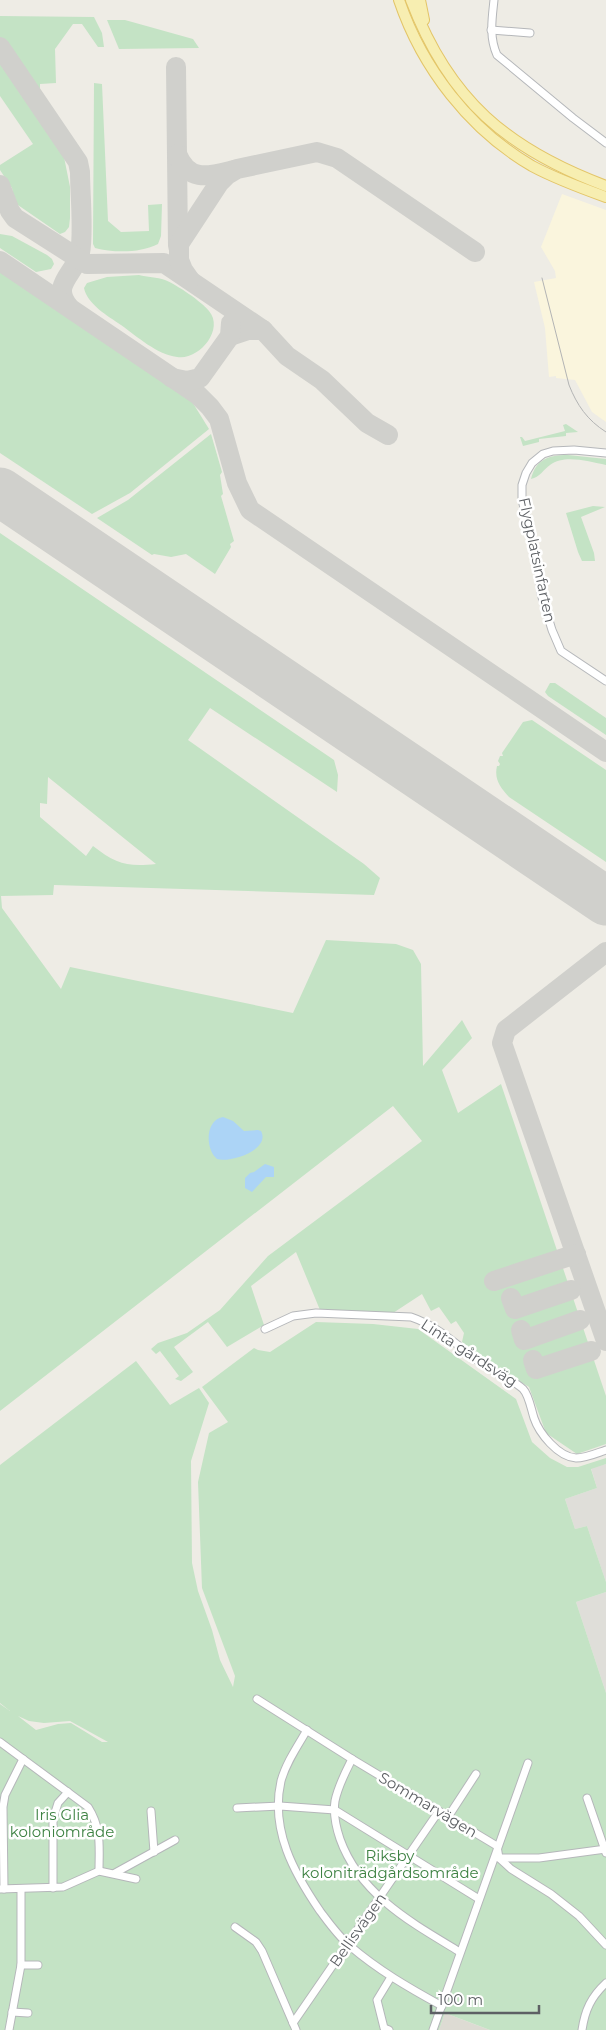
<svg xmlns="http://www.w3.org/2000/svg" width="606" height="2030" viewBox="0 0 606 2030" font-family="Montserrat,sans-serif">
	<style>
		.commercial { fill: #faf5dd }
		.industrial { fill: #dfded9 }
		.education { fill: #dddbd3 }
		.green { fill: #c4e3c5; fill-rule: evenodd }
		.water { fill: #acd4f6 }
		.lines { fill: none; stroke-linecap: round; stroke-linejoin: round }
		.taxiway { stroke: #d0d0cc; stroke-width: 20 }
		.runway { stroke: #d0d0cc; stroke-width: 49 }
		.minor-casing { stroke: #b5b7ba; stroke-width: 9 }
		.primary-casing { stroke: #e3c568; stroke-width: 12 }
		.minor { stroke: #fff; stroke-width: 7 }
		.primary { stroke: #f7eeb1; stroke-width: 10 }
		.tram { stroke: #b3b4b4; stroke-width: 1 }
		.labels { text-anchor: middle; stroke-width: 5; stroke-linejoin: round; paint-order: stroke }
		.street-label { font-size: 15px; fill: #5d6064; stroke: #fff }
		.park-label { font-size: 15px; fill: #3e8243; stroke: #fff }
	</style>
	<rect width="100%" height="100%" fill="#eeece5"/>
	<!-- commercial -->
	<path class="commercial" d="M562,194l44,16v212l-14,-10 -17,-32 -19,-2v-2l-7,1 -4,-49 -11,-46 22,-4 -1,-7 -14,-24z"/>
	<!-- industrial -->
	<g class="industrial">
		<path d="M606,1464v118l-19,-56 -12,3 -10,-30 32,-11 -6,-20z"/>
		<path d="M606,1592v101l-30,-91z"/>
	</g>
	<!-- education -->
	<path class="education" d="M445,2013l26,10 19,7h-51z"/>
	<!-- green -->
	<g class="green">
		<path d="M0,16l94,1 8,16 2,14h-6l-16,-23h-9l-18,25 1,34 -16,1v12l-40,-56z"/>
		<path d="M107,20h18l68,19 6,9 -80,1z"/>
		<path d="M0,62l64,95 6,30v31l-1,9 -4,5 -5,2 -45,-31 -3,-15 -12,-18v-5l33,-21 -33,-48z"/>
		<path d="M94,83l8,1 6,137 13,11 28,-1 -1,-26 14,-1 -1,32 -3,8c-17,9 -44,9 -63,4l-2,-4z"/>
		<path d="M0,234l12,2 35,19 5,4 2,5 -3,5 -15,3 -36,-24z"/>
		<path d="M0,271l191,129 18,29 -79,64 -38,21 -92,-61z"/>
		<path d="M139,275c8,2 18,2 26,5 12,5 36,21 44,31 16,19 -11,50 -32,46 -21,-3 -39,-20 -56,-32 -13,-9 -34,-21 -37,-37l3,-5 20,-6z"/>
		<path d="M566,424l12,8 -12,1v3l-27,3v3l-16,4 -3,-9h2l3,4 40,-10 -2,-6z"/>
		<path d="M211,434l11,38 -2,3 3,19 -2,2 13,45 -4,3 1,3 -16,27 -29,-20 -15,3 -17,-3 -2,1 -55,-37 31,-18z"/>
		<path d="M568,455l38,4v6c-17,-3 -41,-11 -56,0 -7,5 -10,12 -19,14 5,-20 18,-24 37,-24z"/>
		<path d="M593,506l12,1 -24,10 13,36 1,8h-13l-4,-9 -12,-39z"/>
		<path d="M0,533l334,227 4,15 -1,17 -127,-84 -22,32 176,124 16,14 -6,17 -320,-10 -1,10 -52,1 1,12 59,81 9,-22 223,46 33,-73 70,4 17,6 8,14 2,102 39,-46 10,18 -30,32 16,43 43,-29 105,312v48l-29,10 -31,-21 -17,-46 -44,-27 -23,-18 2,-9 -8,-12 -5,3 -12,-17 -8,4 -9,-17 -29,19 -73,-3 -24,-58 -45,34 13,39 -37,22 -19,-25 -34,25 19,25 -12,9 -6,-2 4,-3 -19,-25 -4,3 -5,-5 7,-6 29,-10 33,-23 48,-54 154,-115 -29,-35 -393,305zM48,777l108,87c-29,3 -40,0 -63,-18l-7,10 -46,-39v-14l7,1z"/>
		<path d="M550,683h5l51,35v17l-58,-39 -3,-4z"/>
		<path d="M532,720l74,50v92l-97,-65c-9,-10 -15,-18 -12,-31h2l1,-2 -2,-3 2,-5h3l-1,-3 21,-31z"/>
		<path d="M316,1322l57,2 45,5 98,70 16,43 18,16 17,9h11l28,-9v6l-15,5 6,19 -32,11 10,30 12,-3 19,56v10l-30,10 30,91v337h-116l-45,-17 -6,17h-439v-326l10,7 -10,-8v-238l136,-104 34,44 29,-17 10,15 -18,58 1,102 6,28 14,39 8,30 13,27 2,-11 -33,-88 -4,-106 11,-49 19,-11 -26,-35 52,-39 4,2 12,2zM18,1716l11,5 15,2 26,-2 38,21h-6l-31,-19 -13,1 -22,6z"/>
	</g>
	<!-- water -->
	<g class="water">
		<path d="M223,1117l10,4 11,10 14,-1 3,1c10,19 -31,32 -44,28 -12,-10 -12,-39 6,-42z"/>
		<path d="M265,1164l9,3v10h-8l-14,15 -7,-4v-10l5,-5 4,-1z"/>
	</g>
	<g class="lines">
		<!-- taxiway -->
		<g class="taxiway">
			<path d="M0,47l78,115 2,10c0,22 4,60 0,81 -5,21 -30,32 -11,54"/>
			<path d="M176,67l2,179"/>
			<path d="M177,154c12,29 32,22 57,16"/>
			<path d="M0,185l10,26 5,7 72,46 77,-1 99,67"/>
			<path d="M0,261l198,134 12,12 9,12 18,64 13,27 356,242"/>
			<path d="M190,280l-7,-10 -4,-10v-16l40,-61 8,-8 10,-6 80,-17 20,6 138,94"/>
			<path d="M230,336l18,-6h15l24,26 35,24 45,43 21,12"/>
			<path d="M172,378l15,3 13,-3 30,-42 1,-13"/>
			<path d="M606,952l-100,78 -4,13 104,298"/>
			<path d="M494,1281l82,-27"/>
			<path d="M511,1298l4,11 56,-19"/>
			<path d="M521,1330l3,10 56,-20"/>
			<path d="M533,1360l3,9 55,-18"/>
		</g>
		<!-- runway -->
		<path class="runway" d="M0,492l606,409"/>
		<defs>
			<g id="minor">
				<path d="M494,0c-2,19 -5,37 3,55l76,63 33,25"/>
				<path d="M491,30l39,3"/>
				<path d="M606,453l-32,-3 -21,1 -10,3 -11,9 -6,10 -4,12v15l14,53 5,41 11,36 9,21 45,30"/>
				<path d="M265,1329l28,-13 23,-3 95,4c27,9 47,29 70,46 13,10 30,15 42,26 6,6 8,20 11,29 5,15 24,39 42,40 10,0 21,-5 30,-8"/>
				<path d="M257,1699l95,60 145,87 2,12 12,11 40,25 28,22 27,29"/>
				<path d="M307,1730c-10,17 -21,33 -26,51 -11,49 13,92 39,130 9,12 18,25 30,35 28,24 59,42 92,60"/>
				<path d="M0,1742l88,65c14,22 11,40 11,64"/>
				<path d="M352,1759c-7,14 -14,27 -17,42 -2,13 1,26 5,38 20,56 72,84 120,113"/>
				<path d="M587,1798l19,55"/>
				<path d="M237,1808l43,-2 55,4 144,89"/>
				<path d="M151,1811l3,41"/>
				<path d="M448,1817l28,-43"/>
				<path d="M499,1858h40l67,-9"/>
				<path d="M115,1873l60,-33"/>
				<path d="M53,1888v-69l5,-16 10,-11"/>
				<path d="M0,1889l63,-2 36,-16 37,8"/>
				<path d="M4,1889l-1,-82 2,-12 18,-36"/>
				<path d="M235,1927l21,15 6,9 34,79"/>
				<path d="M21,1965h17"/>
				<path d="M12,2012l16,1"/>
				<path d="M293,2023l146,-212"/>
				<path d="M9,2030l12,-65v-76"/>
				<path d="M389,2030l-5,-2 -7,-28 14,-23"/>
				<path d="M433,2030l95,-267"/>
				<path d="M582,2030c3,-20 9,-33 24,-47"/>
			</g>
			<g id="primary">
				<path d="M399,0c23,68 71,130 133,166 24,13 49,22 74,31"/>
				<path d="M411,0c38,100 96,149 195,186"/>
				<path d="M420,0l4,20"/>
			</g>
		</defs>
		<!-- minor casing -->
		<use href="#minor" class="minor-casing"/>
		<!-- primary casing -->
		<use href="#primary" class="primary-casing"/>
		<!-- minor -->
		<use href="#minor" class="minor"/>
		<!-- primary -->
		<use href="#primary" class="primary"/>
		<!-- tram -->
		<path class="tram" d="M542,278l27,107c8,20 18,35 37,47"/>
	</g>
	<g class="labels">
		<!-- street labels -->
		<g class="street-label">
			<text transform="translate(537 560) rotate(78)" y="5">Flygplatsinfarten</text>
			<text transform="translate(469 1353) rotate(33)" y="5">Linta gårdsväg</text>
			<text transform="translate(428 1805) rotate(31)" y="5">Sommarvägen</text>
			<text transform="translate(358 1930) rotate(-55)" y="5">Bellisvägen</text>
		</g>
		<!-- park labels -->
		<g class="park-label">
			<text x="62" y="1820">Iris Glia<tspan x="62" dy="17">koloniområde</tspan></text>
			<text x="390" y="1861">Riksby<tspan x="390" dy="17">koloniträdgårdsområde</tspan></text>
		</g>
	</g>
	<!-- scale -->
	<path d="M431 2005v8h108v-8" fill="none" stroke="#5d6064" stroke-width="2.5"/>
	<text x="438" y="2005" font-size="15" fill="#5d6064" stroke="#ffffff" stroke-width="4" paint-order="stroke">100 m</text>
</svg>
